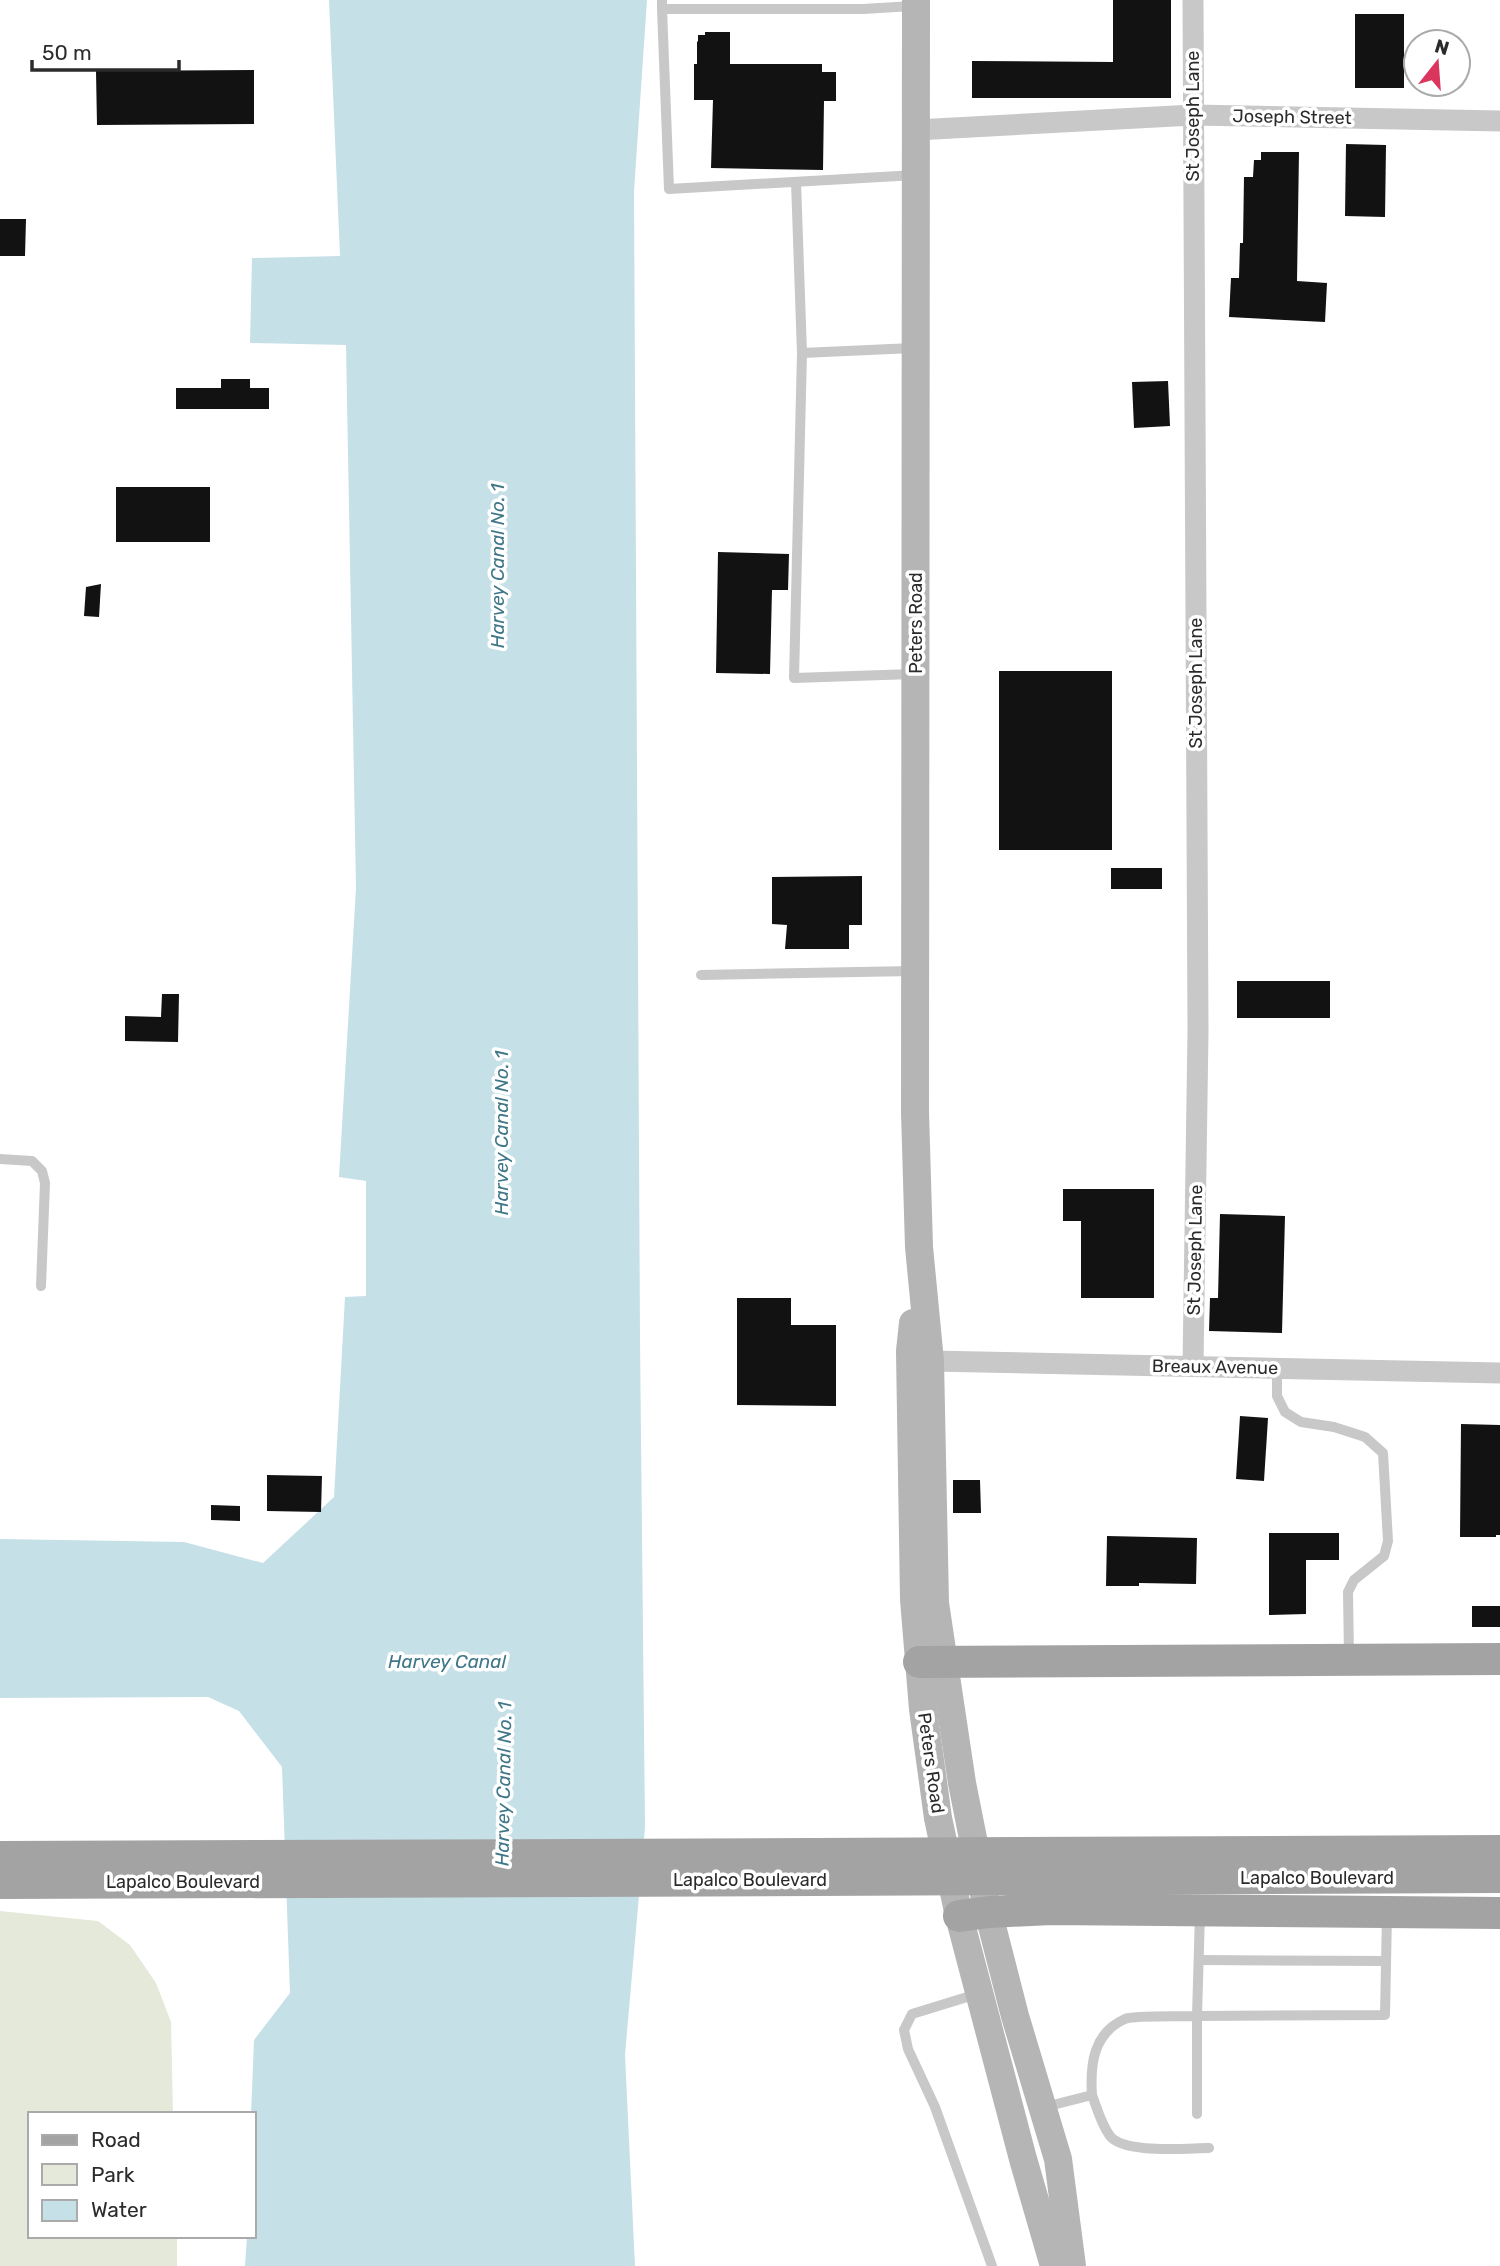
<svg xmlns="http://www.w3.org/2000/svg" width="1500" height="2266" viewBox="0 0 1500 2266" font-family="Rubik,sans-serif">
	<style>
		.green { fill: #e4e9d9 }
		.water { fill: #c6e0e8 }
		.building { fill: #121212 }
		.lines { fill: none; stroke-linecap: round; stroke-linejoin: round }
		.lane { stroke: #c8c8c8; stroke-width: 10 }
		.street { stroke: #c8c8c8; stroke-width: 21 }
		.secondary { stroke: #b5b5b5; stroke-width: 28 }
		.primary { stroke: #a3a3a3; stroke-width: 32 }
		.primary-bridge { stroke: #a3a3a3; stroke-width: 32 }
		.labels { text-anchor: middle; stroke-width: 7; stroke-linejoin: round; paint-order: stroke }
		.street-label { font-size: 18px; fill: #2b2b2b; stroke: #fff }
		.water-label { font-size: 19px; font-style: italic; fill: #3f7788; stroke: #fff }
	</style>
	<rect width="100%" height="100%" fill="#fff"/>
	<!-- green -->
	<path class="green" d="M0,1911l98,10 32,24 26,38 15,39 2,92h-143v122h147v30h-177z"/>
	<!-- water -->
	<path class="water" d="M329,0h318l-13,191 6,1147 5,489 -20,228 10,211h-390l2,-30h7v-122h-3l3,-74 36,-47 -8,-226 -43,-56 -31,-14 -208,1v-159l184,3 79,21 71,-66 11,-200 21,-1v-115l-27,-4 17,-289 -10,-543 -96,-2 2,-85 88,-2z"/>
	<!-- building -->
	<g class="building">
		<path d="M1113,0h58v98h-199v-37l141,1z"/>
		<rect x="1355" y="14" width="49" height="74"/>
		<path d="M705,32h25v32h92v8h14v29h-12l-1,69 -112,-2 2,-68h-19v-36h3v-22l1,-1v-6h7z"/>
		<path d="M254,70v54l-157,1 -1,-54z"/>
		<path d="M1346,144l40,1 -1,72 -40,-1z"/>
		<path d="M1261,152h38l-2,129 30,2 -2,39 -96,-5 2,-39h8l1,-35h3l1,-66h9l1,-17h7z"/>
		<path d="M0,219h26l-1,37h-25z"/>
		<path d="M221,379h29v9h19v21h-93v-21h45z"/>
		<path d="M1168,381l2,45 -36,2 -2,-46z"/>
		<rect x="116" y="487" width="94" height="55"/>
		<path d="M718,552l71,2 -1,36h-16l-2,84 -54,-1z"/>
		<path d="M101,584l-2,33 -15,-1 2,-29z"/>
		<rect x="999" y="671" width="113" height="179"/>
		<rect x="1111" y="868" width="51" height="21"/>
		<path d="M862,876v49h-13v24h-64l2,-24 -15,-1v-47z"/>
		<rect x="1237" y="981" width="93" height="37"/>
		<path d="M162,994h17l-1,48 -53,-1v-25l36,1z"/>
		<path d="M1063,1189h91v109h-73v-77h-18z"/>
		<path d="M1220,1214l65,2 -3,117 -73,-2 1,-33h8z"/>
		<path d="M737,1298h54v27h45v81l-99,-1z"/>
		<path d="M1240,1416l28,2 -4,63 -28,-2z"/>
		<path d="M1461,1424l39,1v110h-4v2h-36z"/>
		<path d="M267,1475l55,1 -1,36 -54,-1z"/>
		<path d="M953,1480h27l1,33h-28z"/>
		<path d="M211,1505l29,1v15l-29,-1z"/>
		<path d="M1269,1533h70v27h-33v54l-37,1z"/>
		<path d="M1107,1536l90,2 -1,46 -57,-1v3h-33z"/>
		<rect x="1472" y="1606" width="28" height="21"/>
	</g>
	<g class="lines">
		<!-- lane -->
		<g class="lane">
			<path d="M662,0v9h201l50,-3"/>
			<path d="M662,9l7,180 247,-14"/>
			<path d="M796,182l6,171 111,-5"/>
			<path d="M802,353l-8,325 119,-4"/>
			<path d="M701,975l212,-4"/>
			<path d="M0,1159l32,2 10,10 3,12 -4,103"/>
			<path d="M1277,1368v28l8,16 16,10 33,5 31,10 18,16 5,88 -4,15 -30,24 -6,12 1,65"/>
			<path d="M1200,1913l-3,103 188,-1 2,-101"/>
			<path d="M1199,1960l187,1"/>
			<path d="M977,1994l-65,20 -8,16 4,19 27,58 57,159"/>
			<path d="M1092,2095c-2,-30 1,-62 33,-76 9,-4 58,-2 72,-3v98"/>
			<path d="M1045,2107l47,-12c5,13 9,29 18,41 14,18 76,12 99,12"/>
		</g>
		<!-- street -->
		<g class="street">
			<path d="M916,130l277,-15 307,6"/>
			<path d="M930,1361l570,12"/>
			<path d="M1193,1366l5,-334 -5,-1032"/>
		</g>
		<!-- secondary -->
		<g class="secondary">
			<path d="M916,0l-1,1112 4,135 11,114 5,242 27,180 23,116 30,117 43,143 14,107"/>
			<path d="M913,1323l-3,28 4,248 9,110 15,109 21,98 64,243 31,107"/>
		</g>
		<!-- primary -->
		<g class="primary">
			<path d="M919,1662l581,-3"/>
			<path d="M0,1857l579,-2"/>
			<path d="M0,1883l581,-2"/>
			<path d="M959,1916l30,-4 62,-3 449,4"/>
		</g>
		<!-- primary-bridge -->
		<g class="primary-bridge">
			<path d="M579,1855l921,-4"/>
			<path d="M581,1881l919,-4"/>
		</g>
	</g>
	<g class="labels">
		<!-- street labels -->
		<g class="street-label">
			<text transform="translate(1193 116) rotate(-90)" y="6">St Joseph Lane</text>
			<text transform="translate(1292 117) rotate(1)" y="6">Joseph Street</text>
			<text transform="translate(916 623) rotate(-90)" y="6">Peters Road</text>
			<text transform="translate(1196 683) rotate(-90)" y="6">St Joseph Lane</text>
			<text transform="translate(1195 1250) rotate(-89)" y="6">St Joseph Lane</text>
			<text transform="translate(1215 1367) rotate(1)" y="6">Breaux Avenue</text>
			<text transform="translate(931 1763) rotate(82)" y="6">Peters Road</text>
			<text x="1317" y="1884">Lapalco Boulevard</text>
			<text x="750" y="1886">Lapalco Boulevard</text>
			<text x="183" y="1888">Lapalco Boulevard</text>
		</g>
		<!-- water labels -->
		<g class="water-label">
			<text transform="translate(497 566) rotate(-90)" y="7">Harvey Canal No. 1</text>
			<text transform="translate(501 1133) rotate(-90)" y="7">Harvey Canal No. 1</text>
			<text x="447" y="1668">Harvey Canal</text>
			<text transform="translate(503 1784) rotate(-89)" y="7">Harvey Canal No. 1</text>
		</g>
	</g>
	<!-- legend -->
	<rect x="28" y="2112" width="228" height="126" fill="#ffffff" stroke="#aaaaaa" stroke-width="2"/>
	<rect x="42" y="2135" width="35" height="10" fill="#a3a3a3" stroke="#aaaaaa" stroke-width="2"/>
	<text x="91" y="2147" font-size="21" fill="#2b2b2b">Road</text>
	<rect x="42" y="2164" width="35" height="21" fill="#e4e9d9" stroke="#aaaaaa" stroke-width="2"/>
	<text x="91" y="2182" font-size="21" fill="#2b2b2b">Park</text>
	<rect x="42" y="2200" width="35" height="21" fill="#c6e0e8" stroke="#aaaaaa" stroke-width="2"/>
	<text x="91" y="2217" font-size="21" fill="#2b2b2b">Water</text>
	<!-- north arrow -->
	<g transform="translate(1437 63) rotate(17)"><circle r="33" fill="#ffffff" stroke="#aaaaaa" stroke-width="2"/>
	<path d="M0-5L12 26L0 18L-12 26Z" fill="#da355c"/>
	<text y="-10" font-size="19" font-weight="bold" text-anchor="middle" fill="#2b2b2b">N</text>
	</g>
	<!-- scale -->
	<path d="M32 60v10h147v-10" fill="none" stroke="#2b2b2b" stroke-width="3.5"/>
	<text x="42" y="60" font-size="21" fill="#2b2b2b" stroke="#ffffff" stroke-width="5" paint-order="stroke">50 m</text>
</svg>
